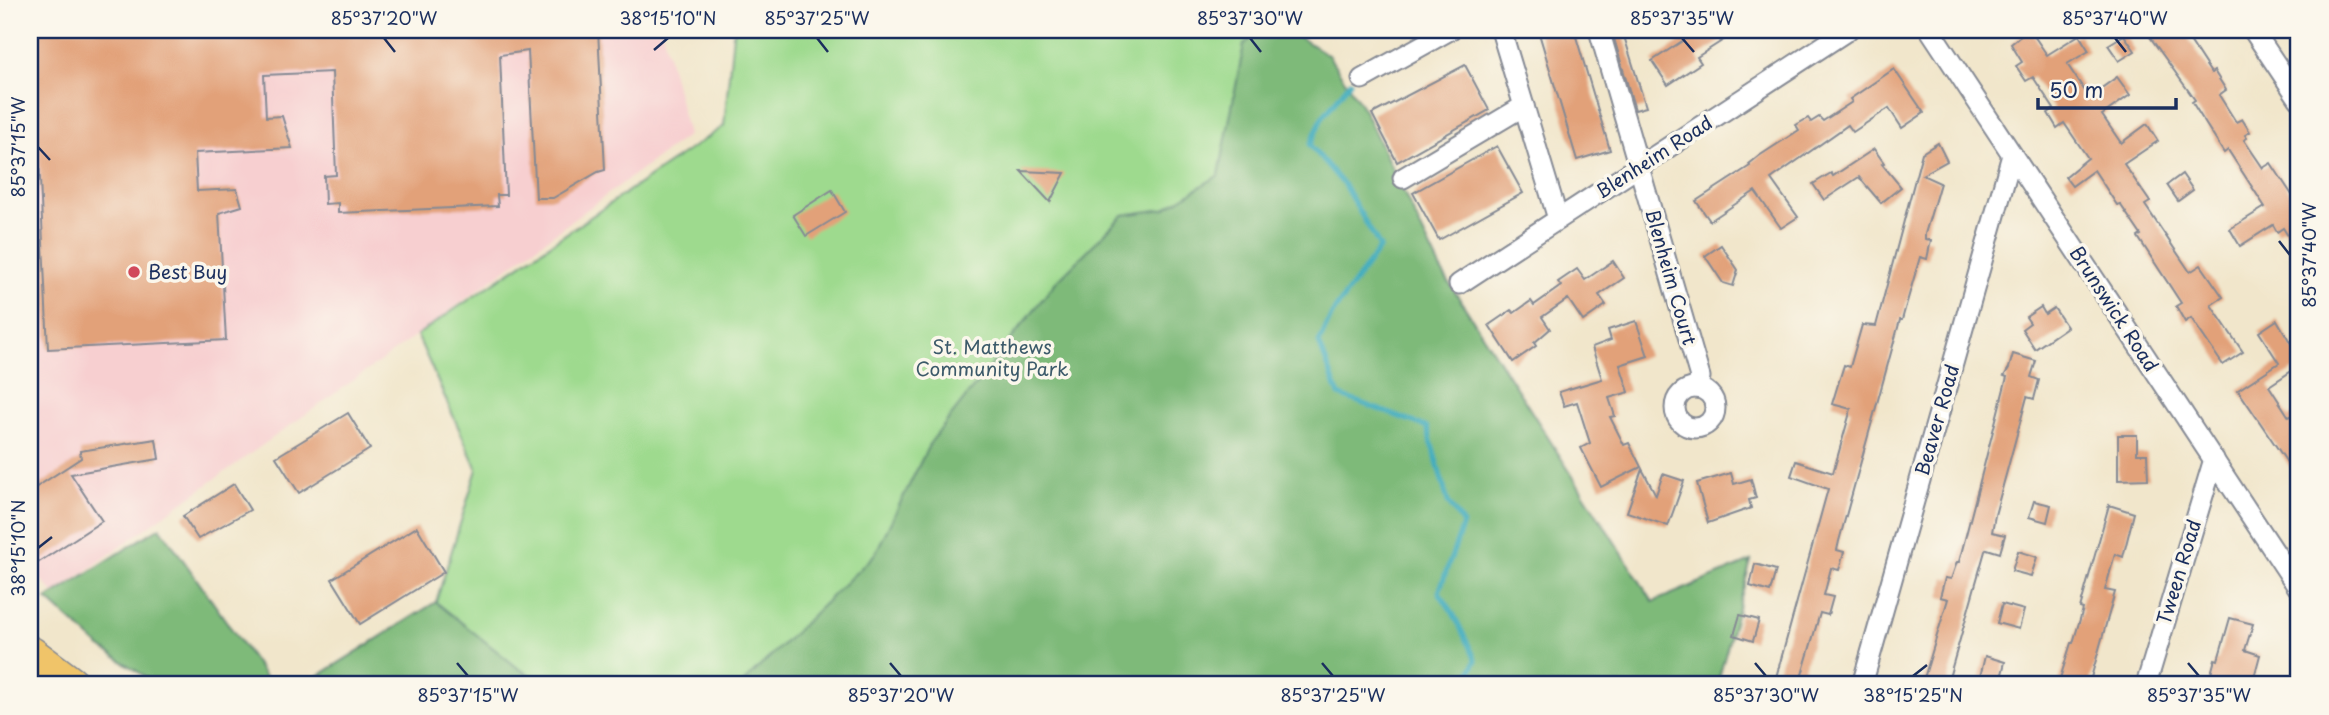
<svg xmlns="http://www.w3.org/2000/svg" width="2329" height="715" viewBox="0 0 2329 715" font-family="'Playpen Sans',sans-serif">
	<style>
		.built { fill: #f7cfd0 }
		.green { fill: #9eda8e; stroke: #5c8476; stroke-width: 2 }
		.forest { fill: #7eba79; stroke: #4c746c; stroke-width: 2 }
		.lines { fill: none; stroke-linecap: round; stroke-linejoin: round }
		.stream { stroke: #3eabbd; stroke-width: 5 }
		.building { fill: #e2a179 }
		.minor-casing { stroke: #868a94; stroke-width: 23 }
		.motorway-casing { stroke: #868a94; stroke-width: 40 }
		.minor { stroke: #fff; stroke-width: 19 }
		.motorway { stroke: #f0c469; stroke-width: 37 }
		.ticks { fill: none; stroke: #1b2f5e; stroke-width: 2.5 }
		.poi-dot { fill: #d1495b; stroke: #fbf7ec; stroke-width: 2.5 }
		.labels { text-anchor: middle; stroke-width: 7; stroke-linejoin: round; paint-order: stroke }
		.street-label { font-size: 19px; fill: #1b2f5e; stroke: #fbf7ec }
		.poi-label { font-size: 19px; fill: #1b2f5e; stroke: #fbf7ec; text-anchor: start }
		.park-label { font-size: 19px; fill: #3c5a6a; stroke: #fbf7ec }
		.neatline { fill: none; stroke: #1b2f5e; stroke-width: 2.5 }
		.ticks-label { font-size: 18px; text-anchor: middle; fill: #1b2f5e }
	</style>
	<rect width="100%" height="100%" fill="#fbf7ec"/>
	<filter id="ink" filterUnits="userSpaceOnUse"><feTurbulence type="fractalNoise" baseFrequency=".0143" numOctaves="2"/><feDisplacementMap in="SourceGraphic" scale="14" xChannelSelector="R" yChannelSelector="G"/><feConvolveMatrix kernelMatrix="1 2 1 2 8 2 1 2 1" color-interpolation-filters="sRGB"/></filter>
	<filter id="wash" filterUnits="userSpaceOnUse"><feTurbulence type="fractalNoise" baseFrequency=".00686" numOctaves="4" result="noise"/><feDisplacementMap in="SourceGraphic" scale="28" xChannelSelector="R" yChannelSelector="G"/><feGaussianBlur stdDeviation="1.57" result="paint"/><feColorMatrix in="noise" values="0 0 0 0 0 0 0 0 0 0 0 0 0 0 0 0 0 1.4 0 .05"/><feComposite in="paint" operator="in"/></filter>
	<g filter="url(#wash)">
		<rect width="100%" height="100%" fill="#f1e6cb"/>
		<!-- built -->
		<path class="built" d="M30,30h632l26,105 -271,200 -363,259 -24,-27z"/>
		<!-- green -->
		<path class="green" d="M736,30h552l392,615 -11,40h-1365l132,-83 41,-133 -60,-134 307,-209 9,-92z"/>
		<!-- forest -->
		<g class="forest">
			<path d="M1263,30h25l40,25 34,51 79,164 212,332 98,-41 -34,124h-976l134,-131 55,-111 125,-160 68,-68 41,-6 55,-34 25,-131z"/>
			<path d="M160,527l111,158h-113l-59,-39 -52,-47z"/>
			<path d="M436,602l82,66 30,17h-244z"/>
		</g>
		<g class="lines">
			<!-- stream -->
			<path class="stream" d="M1350,82l-28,36 -12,27 34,40 36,62 -48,67 -13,29 20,52 88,32 21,75 15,22 -24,68 14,21 23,47 -12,25"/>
		</g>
		<g id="blocks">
			<!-- building -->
			<g class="building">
				<path d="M33,30h565l7,140 -7,2 -45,26h-17l-8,-147 -28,4 6,140h-9l1,11 -160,7v-10l-13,1 -1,-28 12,-1 -4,-103 -68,3 2,42 16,-1 10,32 -97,5 2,38 40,-2 5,17 -23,7 7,127 -178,9z"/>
				<path d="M1538,30h36l36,120 -33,10z"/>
				<path d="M1699,30h40l-42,27 4,6 -33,22 -16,-24z"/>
				<path d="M2028,30h2l17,25 32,-20 10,16 -22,13 22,33 28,-20 13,18 -28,20 19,28 26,-19 11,17 -34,23 26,38 -5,3 45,67 11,-7 22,32 -12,8 32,47 -20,13 -32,-47 -6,4 -9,-16 5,-3 -43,-66 3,-2 -21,-31 -3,1 -23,-35 -22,16 -7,-9 23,-19 -24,-35 -7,5 -9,-15 6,-4 -21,-32 -7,4 -10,-15 6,-4 -11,-18z"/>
				<path d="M2145,30h38l28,43 3,-2 12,19 -7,5 17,27 6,-3 8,13 -5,3 2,3 -3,2 19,28 8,-5 23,35 5,-3v58l-16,-25 -6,4 -4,-7 -33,21 -10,-17 35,-22 -37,-57 -4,3 -32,-51 3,-2z"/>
				<path d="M1623,33l23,74 -11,3 -22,-75z"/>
				<path d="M2124,35l11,16 -16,10 -11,-16z"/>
				<path d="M1465,65l24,45 -92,52 -25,-48z"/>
				<path d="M1894,69l30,44 -22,15 -13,-20 -36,24 -5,-7 -77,54 27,38 -17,11 -26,-37 -45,30 -14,-20 54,-35 -1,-2 10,-8 40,-26 -3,-5 12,-7 3,4 8,-5 4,4 29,-19 -2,-3z"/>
				<path d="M1938,143l9,18 -25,14 18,8 -15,51v5l6,1 -4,19 -7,-2 -15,52 -3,11h-2l-61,221 -2,9 7,2 -5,18 -8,-2 -7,27 9,2 -5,18 -8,-2 -21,72 -24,-4 53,-192 -37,-13 5,-15 37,12 18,-64 -19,-5 12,-39 6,2 12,-42 14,1 46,-173z"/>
				<path d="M1497,146l26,47 -84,47 -26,-47z"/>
				<path d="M1874,149l10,14 -2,1 19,23 -20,16 -22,-26 -35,23 -11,-16 18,-11 2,3z"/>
				<path d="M1021,171l44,2 -15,29z"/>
				<path d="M2182,174l11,16 -15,11 -11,-16z"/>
				<path d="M832,190l13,22 -39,24 -13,-21z"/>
				<path d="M1721,245l17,25 -5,16 -10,-3 -18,-27z"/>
				<path d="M1613,261l11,17 -25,17 7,10 -23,16 -15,-22 -26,18 8,12 -16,14 2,3 -23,16 -24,-37 22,-15 3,3 17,-12 3,4 27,-19 -3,-4 19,-13 8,11z"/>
				<path d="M2041,307l4,7 9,-6 13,19 -32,22 -13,-20 8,-6 -4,-6z"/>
				<path d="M2277,320l22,37v9l-30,20 20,31 4,-2 6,9v56l-61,-90 41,-27 -20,-31z"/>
				<path d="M1636,321l12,35 -28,9 9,27 -20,6 6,18 -5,1 14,28 5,-2 12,24 -40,20 -20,-39 9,-5 -13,-41 -13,4 -5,-14 43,-13 -10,-32 19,-7 -3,-10z"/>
				<path d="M2013,354l23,7 -5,16 8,3 -5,19 -7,-2 -32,118 -3,17 13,3 -5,18 -13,-4 -2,2 -38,134h-25l26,-86 -8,-2 5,-19 6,1 6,-17h2l48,-185 -3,-1 5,-8z"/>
				<path d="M348,413l22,36 -71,44 -23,-36z"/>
				<path d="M2118,435h19v19h10l1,25 -30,1z"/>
				<path d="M156,439l3,20 -88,15 31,47 -72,47v-80h5l46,-30 -1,-7z"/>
				<path d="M1642,469l14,26 7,-21 21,7 -16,45 -41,-14z"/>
				<path d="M1731,473l3,11 17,-5 5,19 -7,2 2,8 -43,15 -11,-40z"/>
				<path d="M234,484l16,26 -52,29 -15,-23z"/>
				<path d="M2034,501l17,4 -4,17 -18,-5z"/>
				<path d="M2109,505l25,8 -11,44 -8,-3 -10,36 10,2 -26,93h-31l13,-42h2l10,-34 -3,-1z"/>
				<path d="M417,527l27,45 -84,52 -28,-45z"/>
				<path d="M2018,551l19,6 -6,19 -19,-5z"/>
				<path d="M1755,564l21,6 -6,22 -20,-6z"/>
				<path d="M2002,604l22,6 -5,19 -22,-6z"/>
				<path d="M1740,615l19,5 -6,21 -19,-6z"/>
				<path d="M2230,618l23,6 -8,26 15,5 -8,30h-44l7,-26 3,1z"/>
				<path d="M1985,656l20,6 -5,20 -20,-5z"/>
			</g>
		</g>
	</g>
	<g filter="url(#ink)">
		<use href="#blocks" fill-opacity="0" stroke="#868a94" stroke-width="2"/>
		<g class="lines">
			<defs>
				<g id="minor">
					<path d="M1501,30l57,189"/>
					<path d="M1599,30l101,347 -3,11"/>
					<path d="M1930,30l369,559"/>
					<path d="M2253,30l46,69"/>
					<path d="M1362,79l88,-49"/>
					<path d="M1403,178l121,-72"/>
					<path d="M1459,284l389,-254"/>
					<circle cx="1695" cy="408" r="20"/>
					<path d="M1862,685l150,-530"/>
					<path d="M2146,685l68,-226"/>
				</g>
				<path id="motorway" d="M30,655l40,30"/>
			</defs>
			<!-- minor casing -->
			<use href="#minor" class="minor-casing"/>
			<!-- motorway casing -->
			<use href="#motorway" class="motorway-casing"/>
			<!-- minor -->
			<use href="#minor" class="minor"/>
			<!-- motorway -->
			<use href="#motorway" class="motorway"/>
		</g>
	</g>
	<!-- ticks -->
	<path class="ticks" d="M384,38l11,14M817,38l11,14M1250,38l11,14M1682,38l12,14M2115,38l11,14M654,50l14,-12M38,147l12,13M2279,241l11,14M38,548l14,-11M457,663l11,13M890,663l11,13M1322,663l11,13M1755,663l11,13M2188,663l11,13M1913,676l14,-11"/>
	<!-- markers -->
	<circle class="poi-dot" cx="134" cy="272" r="7"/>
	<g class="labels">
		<!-- street labels -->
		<g class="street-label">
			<text transform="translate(1654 157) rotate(-33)" y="7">Blenheim Road</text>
			<text transform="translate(1671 277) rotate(74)" y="7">Blenheim Court</text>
			<text transform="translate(2114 309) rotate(57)" y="7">Brunswick Road</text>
			<text transform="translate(1937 420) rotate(-74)" y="7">Beaver Road</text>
			<text transform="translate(2179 572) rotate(-73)" y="7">Tween Road</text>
		</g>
		<!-- poi labels -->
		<g class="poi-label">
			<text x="148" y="279">Best Buy</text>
		</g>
		<!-- park labels -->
		<g class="park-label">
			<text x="992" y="354">St. Matthews<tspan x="992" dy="22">Community Park</tspan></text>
		</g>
	</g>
	<!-- margin -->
	<rect width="2329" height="715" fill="none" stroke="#fbf7ec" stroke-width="77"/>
	<!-- scale -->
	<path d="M2038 98v10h138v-10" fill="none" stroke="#1b2f5e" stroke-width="3.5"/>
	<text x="2049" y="98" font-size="21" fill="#1b2f5e" stroke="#fbf7ec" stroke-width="5" paint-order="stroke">50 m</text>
	<rect x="38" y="38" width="2252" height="638" class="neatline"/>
	<g class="ticks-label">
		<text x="384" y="25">85°37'20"W</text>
		<text x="668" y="25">38°15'10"N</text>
		<text x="817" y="25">85°37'25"W</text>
		<text x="1250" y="25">85°37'30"W</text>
		<text x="1682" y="25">85°37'35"W</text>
		<text x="2115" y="25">85°37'40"W</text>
		<text transform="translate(19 147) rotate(-90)" y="6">85°37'15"W</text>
		<text transform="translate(2310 255) rotate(-90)" y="6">85°37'40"W</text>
		<text transform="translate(19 548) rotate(-90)" y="6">38°15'10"N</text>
		<text x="468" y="702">85°37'15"W</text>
		<text x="901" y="702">85°37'20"W</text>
		<text x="1333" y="702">85°37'25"W</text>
		<text x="1766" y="702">85°37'30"W</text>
		<text x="1913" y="702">38°15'25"N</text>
		<text x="2199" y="702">85°37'35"W</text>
	</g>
</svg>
